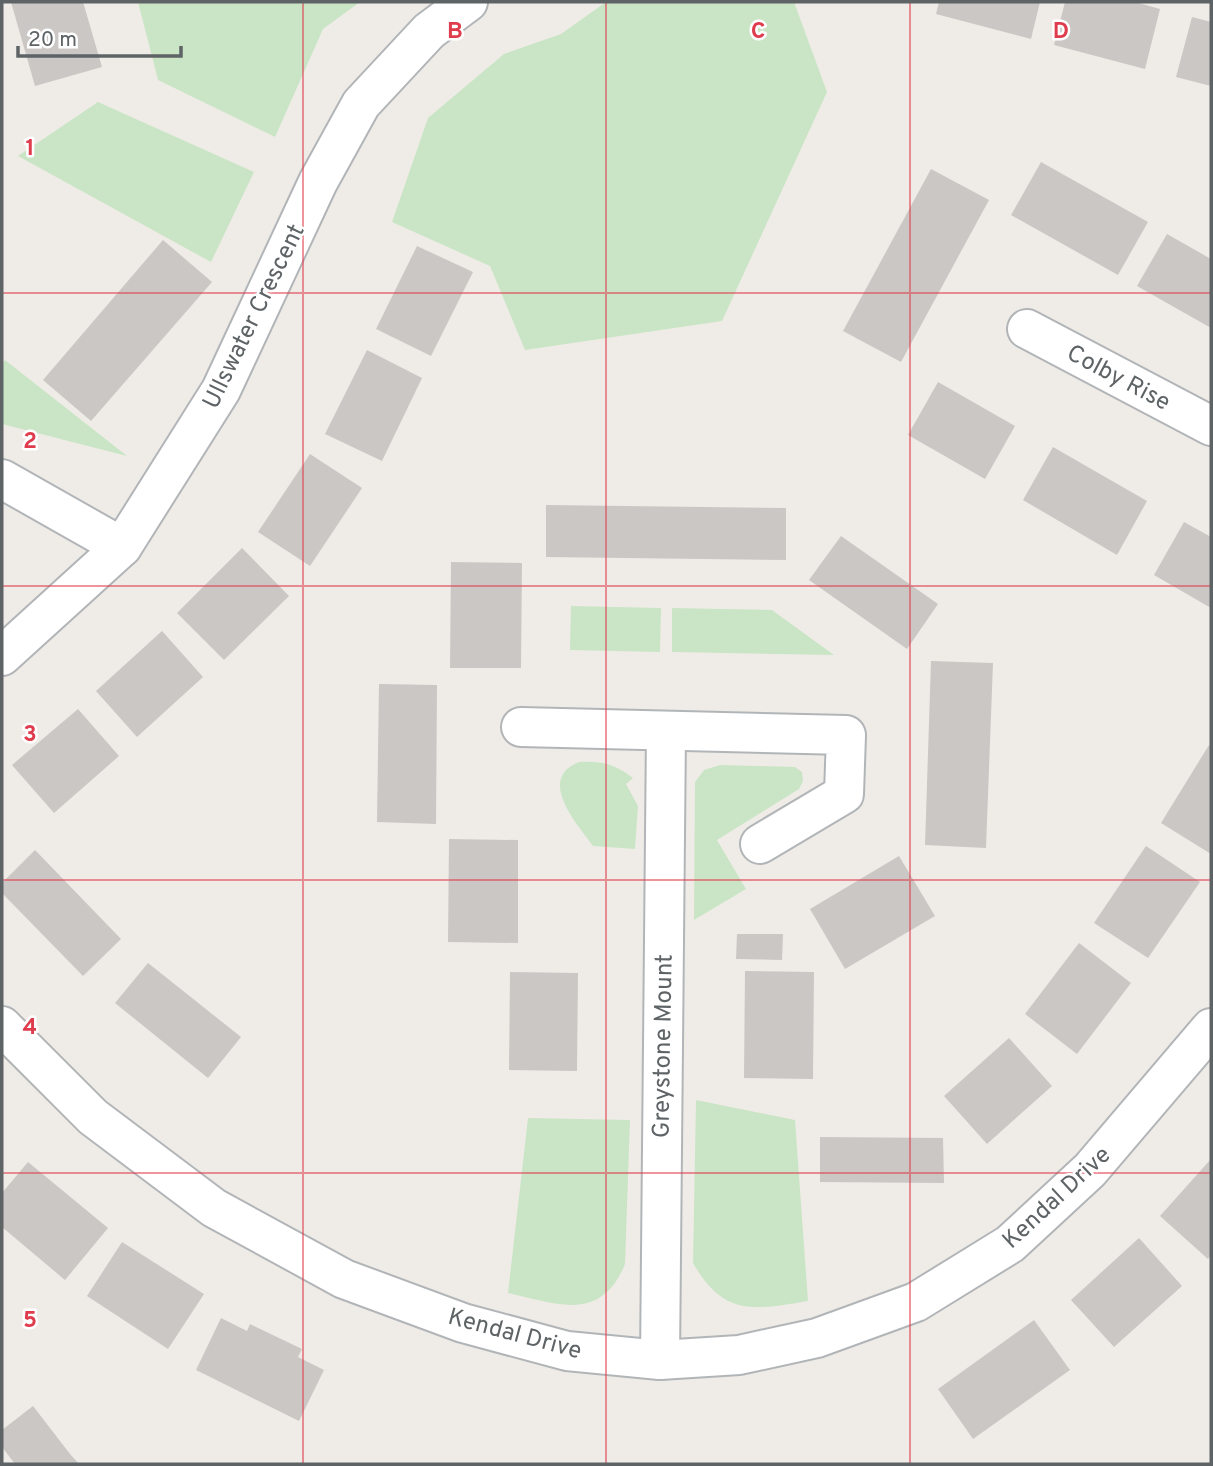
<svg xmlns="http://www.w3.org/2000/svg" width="1213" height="1466" viewBox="0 0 1213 1466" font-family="Overpass,sans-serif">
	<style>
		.green { fill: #cae5c5 }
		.building { fill: #cbc7c4 }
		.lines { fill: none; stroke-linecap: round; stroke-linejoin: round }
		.minor-casing { stroke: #b2b5b8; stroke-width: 42 }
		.tertiary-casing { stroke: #b2b5b8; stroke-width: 42 }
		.minor { stroke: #fff; stroke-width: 38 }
		.tertiary { stroke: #fff; stroke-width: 38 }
		.grid { fill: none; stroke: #df3d4d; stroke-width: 2; stroke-opacity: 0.55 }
		.labels { text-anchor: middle; stroke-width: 5; stroke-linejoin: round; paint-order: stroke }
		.street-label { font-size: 24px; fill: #5e6366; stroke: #fff }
		.grid-label { font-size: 23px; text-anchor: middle; font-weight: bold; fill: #df3d4d; stroke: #fff; stroke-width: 5; stroke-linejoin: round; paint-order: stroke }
	</style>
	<rect width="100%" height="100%" fill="#efece7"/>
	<!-- green -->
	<g class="green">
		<path d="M138,2h222l-37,27 -48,108 -117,-57z"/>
		<path d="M606,2h188l33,90 -105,229 -197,29 -35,-84 -98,-44 36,-104 76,-64 57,-20z"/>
		<path d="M98,102l156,70 -43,90 -193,-106z"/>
		<path d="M5,360l122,96 -125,-32v-59z"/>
		<path d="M571,606l90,2 -1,44 -90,-2z"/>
		<path d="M672,608l100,2 62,45 -162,-3z"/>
		<path d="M579,762c23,-1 36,2 54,16l-7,6 12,22 -3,43 -42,-3c-16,-22 -57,-67 -14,-84z"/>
		<path d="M720,765l75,2 7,5 1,9 -4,8 -82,51 29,49 -52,31 1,-138 9,-12z"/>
		<path d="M696,1100l99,20 13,181c-54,9 -84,16 -115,-38z"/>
		<path d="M528,1118l102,2 -5,144c-24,59 -68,40 -117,29z"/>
	</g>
	<!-- building -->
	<g class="building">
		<path d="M11,2h72l19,65 -67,19z"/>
		<path d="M939,2h101l-9,37 -95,-25z"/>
		<path d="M1065,2h70l25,7 -15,60 -91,-24z"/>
		<path d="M1192,17l19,5v64l-35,-9z"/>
		<path d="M1041,162l107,60 -30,53 -107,-60z"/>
		<path d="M931,169l58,31 -88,162 -58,-31z"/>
		<path d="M1167,234l44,25v69l-74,-42z"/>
		<path d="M163,240l49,42 -121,139 -48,-41z"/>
		<path d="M417,246l56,26 -42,84 -55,-27z"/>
		<path d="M367,350l55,28 -40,83 -57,-27z"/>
		<path d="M938,382l77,44 -30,53 -77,-44z"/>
		<path d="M1053,447l94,54 -30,54 -94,-55z"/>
		<path d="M310,454l52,34 -52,78 -52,-34z"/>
		<path d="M546,505l240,3v52l-240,-3z"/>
		<path d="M1184,522l27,15v71l-57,-33z"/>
		<path d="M841,536l97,68 -31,45 -98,-69z"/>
		<path d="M242,548l47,48 -65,64 -47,-47z"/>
		<path d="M451,562l71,1 -1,105h-71z"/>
		<path d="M162,631l41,46 -66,60 -41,-46z"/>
		<path d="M931,661l62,2 -7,185 -61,-3z"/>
		<path d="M379,684l58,1 -1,139 -59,-2z"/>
		<path d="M78,709l41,47 -65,57 -42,-48z"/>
		<path d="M1209,745l2,2v107l-50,-31z"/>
		<path d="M449,839l69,1v103l-70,-1z"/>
		<path d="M1146,846l54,36 -52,76 -54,-35z"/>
		<path d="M35,850l86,89 -38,37 -81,-83v-10z"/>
		<path d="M899,856l36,60 -90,53 -35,-60z"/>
		<path d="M737,934h46l-1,26 -46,-1z"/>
		<path d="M1079,943l52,40 -54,71 -52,-40z"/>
		<path d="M148,963l93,74 -33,41 -93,-75z"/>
		<path d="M745,971l69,1 -1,107 -69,-1z"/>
		<path d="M510,972l68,1 -1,98 -68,-1z"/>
		<path d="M1009,1038l43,48 -65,58 -43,-48z"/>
		<path d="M820,1137l123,1 1,45 -124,-1z"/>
		<path d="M1211,1159v96l-3,4 -48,-43z"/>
		<path d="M28,1162l80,66 -43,52 -63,-53v-34z"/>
		<path d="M1139,1238l43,48 -68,61 -43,-47z"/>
		<path d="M122,1242l82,52 -36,55 -81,-53z"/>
		<path d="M221,1318l26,13 3,-7 52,25 -4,8 26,13 -25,51 -103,-51z"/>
		<path d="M1034,1320l36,50 -97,69 -35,-50z"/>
		<path d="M33,1406l37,48 9,10h-64l-13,-17v-17z"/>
	</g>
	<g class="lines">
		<defs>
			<g id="minor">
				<path d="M1027,329l184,97"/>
				<path d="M2,479l120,68"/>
				<path d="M521,727l325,8 -2,59 -84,50"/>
				<path d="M2,1026l91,91 121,91 130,71 119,44 104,28 93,9 79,-5 78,-17 99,-36 94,-58 80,-74 121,-142"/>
				<path d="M660,1360l6,-629"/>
			</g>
			<path id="tertiary" d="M2,656l120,-109 99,-157 97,-208 43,-78 68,-73 39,-29"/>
		</defs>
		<!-- minor casing -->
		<use href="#minor" class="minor-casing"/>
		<!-- tertiary casing -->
		<use href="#tertiary" class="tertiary-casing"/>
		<!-- minor -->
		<use href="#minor" class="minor"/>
		<!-- tertiary -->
		<use href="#tertiary" class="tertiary"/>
	</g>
	<!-- grid -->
	<path class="grid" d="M303,2v1462M606,2v1462M910,2v1462M2,293h1209M2,586h1209M2,880h1209M2,1173h1209"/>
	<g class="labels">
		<!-- street labels -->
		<g class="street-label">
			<text transform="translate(253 316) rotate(-64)" y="8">Ullswater Crescent</text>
			<text transform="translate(1119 377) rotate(28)" y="8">Colby Rise</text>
			<text transform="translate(662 1046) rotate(-89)" y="8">Greystone Mount</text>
			<text transform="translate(1056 1197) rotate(-43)" y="8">Kendal Drive</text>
			<text transform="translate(515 1333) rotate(15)" y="8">Kendal Drive</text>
		</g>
	</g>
	<g class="grid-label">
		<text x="455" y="38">B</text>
		<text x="758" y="38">C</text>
		<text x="1061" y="38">D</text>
		<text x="30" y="155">1</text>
		<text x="30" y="448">2</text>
		<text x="30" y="741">3</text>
		<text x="30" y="1034">4</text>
		<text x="30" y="1327">5</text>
	</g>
	<!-- border -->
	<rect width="1213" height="1466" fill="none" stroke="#5e6366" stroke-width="7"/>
	<!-- scale -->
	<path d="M18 46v10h163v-10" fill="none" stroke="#5e6366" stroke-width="3.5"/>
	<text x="28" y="46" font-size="21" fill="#5e6366" stroke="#ffffff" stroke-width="5" paint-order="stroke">20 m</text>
</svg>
